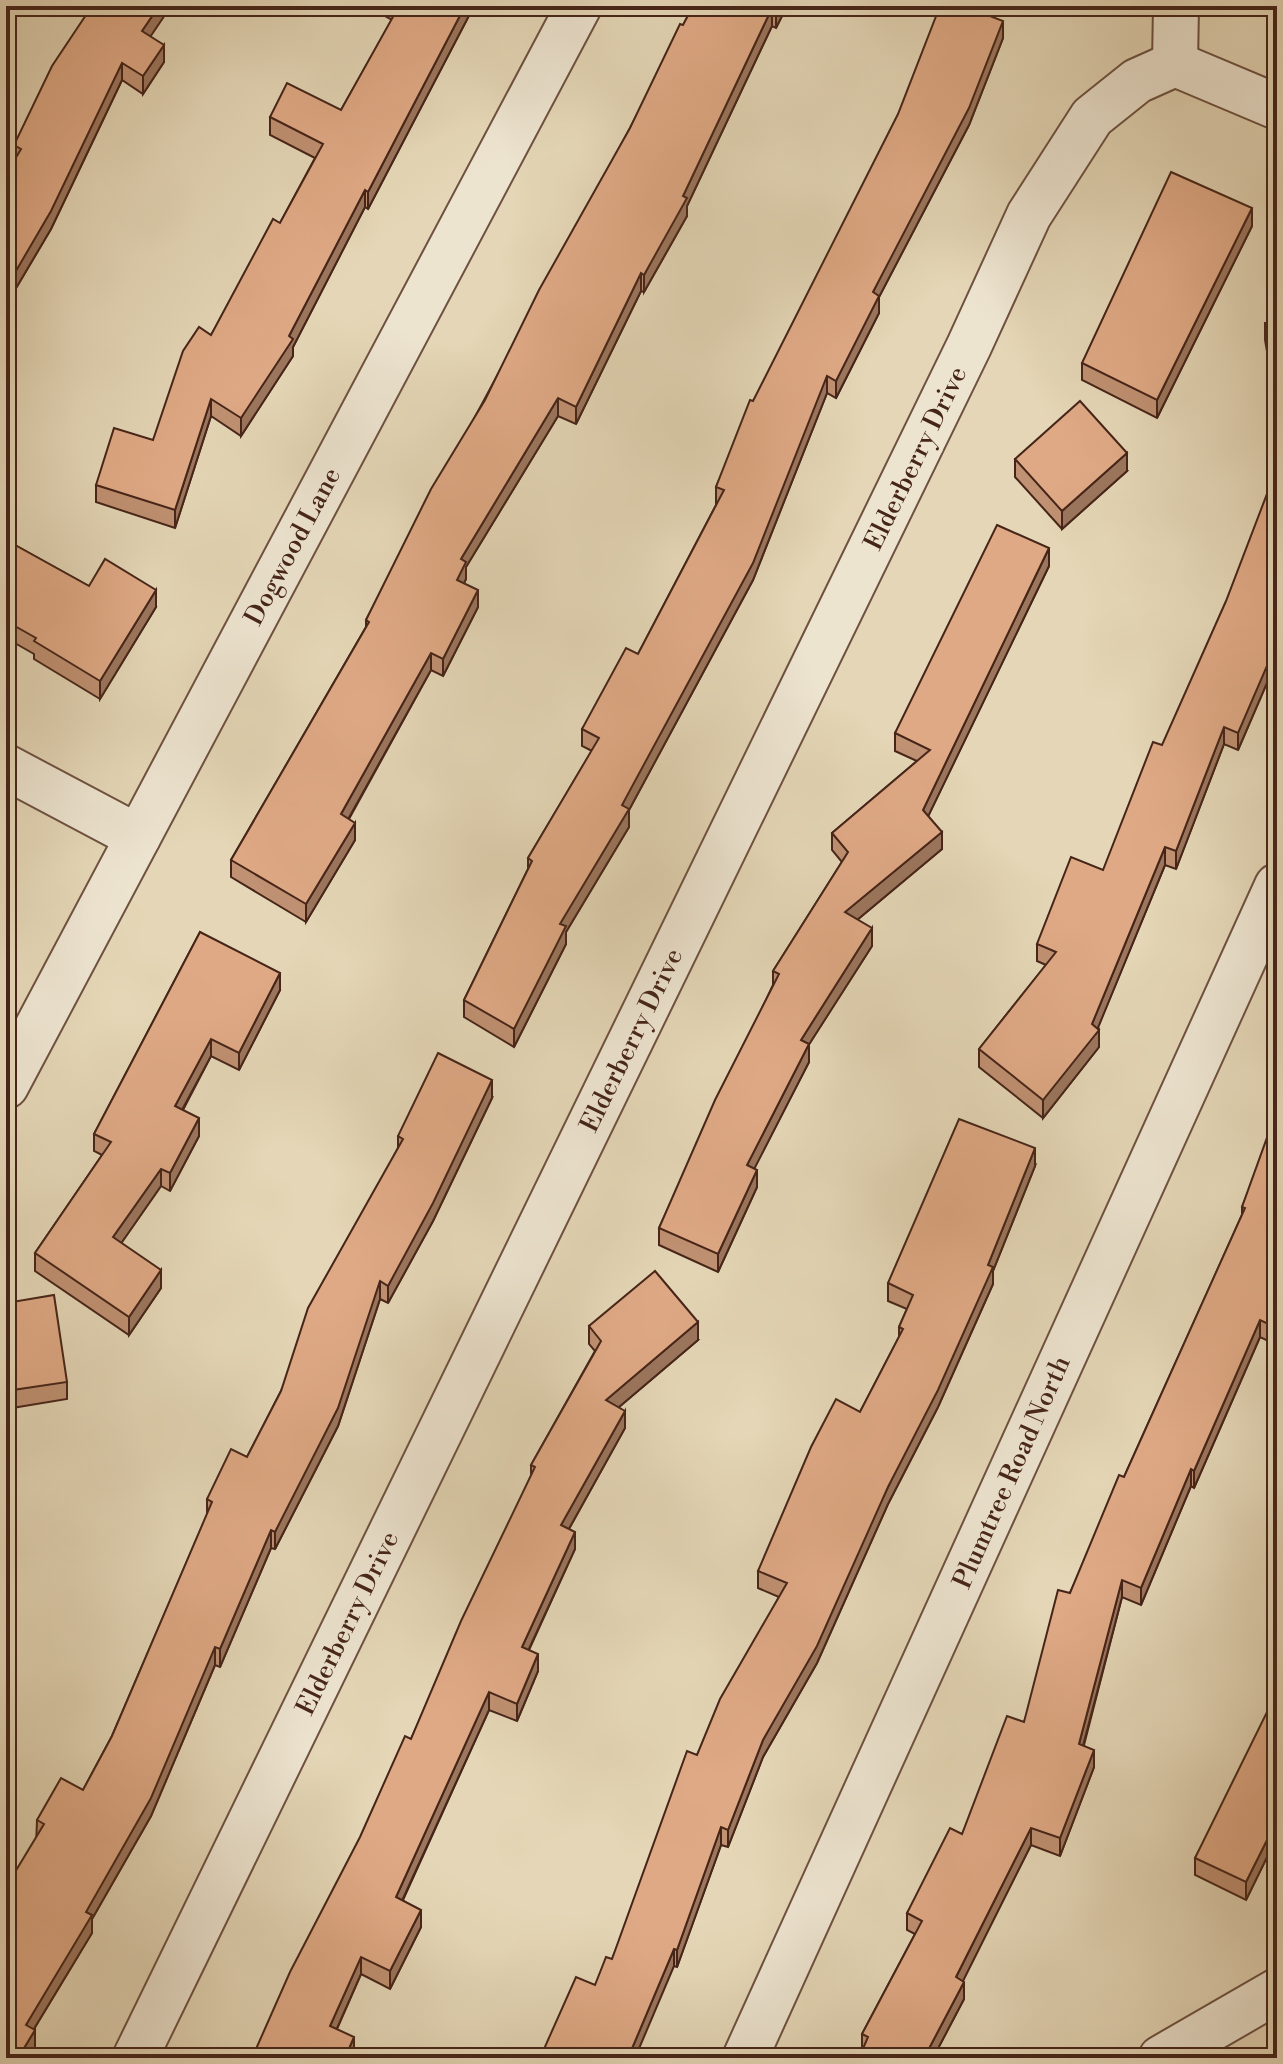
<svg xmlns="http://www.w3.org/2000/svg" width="1283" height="2064" viewBox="0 0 1283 2064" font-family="'Libre Bodoni',serif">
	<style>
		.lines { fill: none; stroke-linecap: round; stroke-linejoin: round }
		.street-casing { stroke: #6e5140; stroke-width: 48 }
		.street { stroke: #ede4d0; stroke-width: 44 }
		.wall { fill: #c09172; stroke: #462519; stroke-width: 2 }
		.shaded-wall { fill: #9c765d; stroke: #462519; stroke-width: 2 }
		.building { fill: #dfa985; stroke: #462519; stroke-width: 2 }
		.labels { text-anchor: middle; stroke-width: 8; stroke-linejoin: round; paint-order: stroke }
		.street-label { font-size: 26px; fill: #462519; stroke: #ede4d0 }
	</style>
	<rect width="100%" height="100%" fill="#e4d6b6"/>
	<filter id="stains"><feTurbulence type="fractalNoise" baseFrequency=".0025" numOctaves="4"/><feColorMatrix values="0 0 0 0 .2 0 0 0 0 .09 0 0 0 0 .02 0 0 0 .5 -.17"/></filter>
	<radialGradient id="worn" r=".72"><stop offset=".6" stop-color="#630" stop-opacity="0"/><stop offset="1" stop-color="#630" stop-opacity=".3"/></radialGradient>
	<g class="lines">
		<defs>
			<g id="street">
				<path d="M1175,64l102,43"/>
				<path d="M1175,64l1,-58"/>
				<path d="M6,767l132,70"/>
				<path d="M6,1086l573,-1080"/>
				<path d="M135,2058l834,-1712 60,-131 63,-98 45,-36 38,-17"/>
				<path d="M745,2058l532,-1172"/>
				<path d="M1161,2058l116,-67"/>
			</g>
		</defs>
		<!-- street casing -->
		<use href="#street" class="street-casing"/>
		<!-- street -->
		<use href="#street" class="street"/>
	</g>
	<!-- wall -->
	<g class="wall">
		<path d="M374,6h100l-106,203 -3,-2 -72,140v9l-52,80 -30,-20 -36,112 -79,-26v-17l57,-45 58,-105 69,-112 35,-65 -45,-23v-18l71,-7 51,-90 -18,-10z"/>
		<path d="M693,6h94l-11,22 -4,-2 -85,180v10l-43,76 -3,-1 -65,133 -18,-8 -92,151v12l-2,4 14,24 -35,69 -12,-6 -82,149 6,21 -49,82 -75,-45v-17l135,-233v-7l264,-492z"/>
		<path d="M150,36l14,26 -21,32 -21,-14 -71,149 -45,76v-131l8,-13v-16z"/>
		<path d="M1003,38l-34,87 -90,172v16l-43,85 -9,-5 -74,187 -124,230v17l-63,105v12l-52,103 -50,-30v-17l64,-131v-11l64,-107 -10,-5v-17l56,-75 78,-149v-18l37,-86z"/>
		<path d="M1252,226l-95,192 -75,-38v-17z"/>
		<path d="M1277,321v88l-12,-69v-17z"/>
		<path d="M1015,459l112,12 -65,58 -47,-52z"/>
		<path d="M6,540l83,46 67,21 -56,92 -66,-40v-5l-28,-16z"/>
		<path d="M1049,566l-121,250 14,33 -85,71 15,26 -63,98v18l-55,106 3,19 -39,85 -59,-27v-17l114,-243v-14l69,-109 -10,-12v-17l85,-72 -22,-10v-18z"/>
		<path d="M1276,653v9l-38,88 -14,-6 -48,125 -11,-4 -68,164 2,18 -56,71 -64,-51v-18l67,-84 -9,-4v-17l66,-74z"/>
		<path d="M200,932l80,58 -41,80 -28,-14 -28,54 16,26 -29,55 -9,-5 -40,57 40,45 -32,47 -94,-64v-18l67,-98 -8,-4v-17z"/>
		<path d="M492,1098l-59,123 -45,82 -8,-4 -42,127 -63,123 -4,-1 -51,119 -5,-2 -64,151 -59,103v14l-58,96 1,18 -7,11 9,-238 46,-30 29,-54 95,-221v-16l40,-42 34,-66 117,-243v-12z"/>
		<path d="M1277,1122v223l-17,-8 -66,151 -3,-2 -50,119 -19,-8 -38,148 10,22 -34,89 -29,-11 -69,136 2,18 -31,59h-74l3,-8v-16l53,-100 -8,-4v-17l55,-79 62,-112 46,-129 54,-116 118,-262v-8z"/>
		<path d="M1035,1166l-42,105v13l-55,123 -50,97 -71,159 -54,94 -35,90 -7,-2 -44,122 -3,-1 -79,19 17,-26 85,-204 82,-158 -21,-9v-17l102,-159 39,-75v-10l8,-18 -19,-8v-18z"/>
		<path d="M6,1303l61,79v17l-61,10z"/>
		<path d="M589,1326l109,14 -79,67 6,21 -56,101 6,20 -46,101 9,21 -21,50 -28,-11 -86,190 18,27 -31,62 -29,-15 -24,55 17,25 -1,4h-101l159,-319 120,-263v-11l64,-114 -6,-7z"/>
		<path d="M1277,1714v136l-5,-3 -26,53 -51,-25v-17z"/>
	</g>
	<!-- shaded-wall -->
	<g class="shaded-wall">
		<path d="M159,6h12l-29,43v-18z"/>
		<path d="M465,6h9l-106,203v-17z"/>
		<path d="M778,6h9l-11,22v-18z"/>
		<path d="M772,8v18l-85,180v10l-43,76v-17l39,-79z"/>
		<path d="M1003,21v17l-34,87 -90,172v16l-43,85v-17l37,-89z"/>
		<path d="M164,45v17l-21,32v-18z"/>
		<path d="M122,63v17l-71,149 -45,76v-17z"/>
		<path d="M365,190v17l-72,140v9l-52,80v-18l48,-82z"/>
		<path d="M1252,208v18l-95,192v-18z"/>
		<path d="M641,273v18l-65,133v-17z"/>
		<path d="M827,376v17l-74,187 -124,230v17l-63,105v12l-52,103v-18l46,-105 62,-119z"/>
		<path d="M558,398v18l-92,151v12l-9,18v-17l4,-21z"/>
		<path d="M211,399v17l-36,112v-18z"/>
		<path d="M1127,453v18l-65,58v-18z"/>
		<path d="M1049,548v18l-126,261v-17z"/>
		<path d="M156,590v17l-56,92v-18z"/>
		<path d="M478,590v17l-35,69v-17z"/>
		<path d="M1277,634l-1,28 -38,88v-17z"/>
		<path d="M431,653v17l-90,162v-18z"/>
		<path d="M1224,727v17l-48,125v-18z"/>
		<path d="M355,823v17l-49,82v-18z"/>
		<path d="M942,832v17l-97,81v-18z"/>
		<path d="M1165,847v18l-70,170 4,-5v17l-56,71v-18l49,-76z"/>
		<path d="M872,928v18l-71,111v-17z"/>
		<path d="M280,973v17l-41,80v-17z"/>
		<path d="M211,1039v17l-36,67v-17z"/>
		<path d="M809,1044v18l-62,121v-18z"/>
		<path d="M492,1080v18l-59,123 -45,82v-17z"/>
		<path d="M199,1118v18l-29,55v-18z"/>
		<path d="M1035,1148v18l-42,105v13l-55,123 -50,97 -71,159 -54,94 -35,90v-17l35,-90 125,-253 100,-222z"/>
		<path d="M161,1169v17l-48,69v-18z"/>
		<path d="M757,1170v17l-39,85v-18z"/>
		<path d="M161,1270v18l-32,47v-18z"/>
		<path d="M380,1281v18l-42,127 -63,123v-17z"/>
		<path d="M1260,1320v17l-66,151v-17z"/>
		<path d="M698,1322v18l-92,78v-18z"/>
		<path d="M625,1411v17l-64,115v-18z"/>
		<path d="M13,1437v18l-7,13v-18z"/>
		<path d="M1191,1469v17l-50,119v-17z"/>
		<path d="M271,1530v18l-51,119v-18z"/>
		<path d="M575,1532v17l-53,115v-17z"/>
		<path d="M1122,1580v17l-43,164v-17z"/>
		<path d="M215,1647v18l-64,151 -59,103v14l-66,109v-17l60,-113z"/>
		<path d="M538,1654v17l-21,50v-17z"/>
		<path d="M489,1692v18l-93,204v-17z"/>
		<path d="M1094,1750v17l-34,89v-18z"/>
		<path d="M721,1827v18l-44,122v-17z"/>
		<path d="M1031,1828v17l-75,150v-18z"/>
		<path d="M1272,1830v17l-26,53v-18z"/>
		<path d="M421,1910v17l-31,62v-18z"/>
		<path d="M674,1949v17l-39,92h-7z"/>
		<path d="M361,1957v17l-31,70v-18z"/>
		<path d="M964,1982v17l-31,59h-9z"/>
		<path d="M35,2030v17l-7,11h-10z"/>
		<path d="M354,2037v17l-1,4h-8z"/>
	</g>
	<!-- building -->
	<g class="building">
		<path d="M92,6h67l-17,25 22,14 -21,31 -21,-13 -71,148 -45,77v-114l15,-25 -7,-4 38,-79z"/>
		<path d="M399,6h66l-97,186 -3,-2 -76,146 4,3 -52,79 -30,-19 -36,111 -79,-25 18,-57 39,12 30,-89 16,-24 12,8 62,-116 7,4 43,-79 -53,-27 17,-34 54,27z"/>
		<path d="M693,6h85l-2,4 -4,-2 -89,188 4,2 -43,77 -3,-2 -65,134 -18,-9 -97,161 5,3 -9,18 21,10 -35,69 -12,-6 -90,161 14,9 -49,81 -75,-44 138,-238 -3,-2 65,-131 54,-89 54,-110 91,-162 50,-104 3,1z"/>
		<path d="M940,6h24l39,15 -34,87 -96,184 6,4 -43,85 -9,-5 -74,187 -131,242 7,4 -69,115 6,2 -52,103 -50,-29 68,-139 -4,-3 71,-120 -17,-9 44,-81 12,6 86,-164 -8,-3 34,-87 3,1 145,-287z"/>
		<path d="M1171,172l81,36 -95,192 -75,-37z"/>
		<path d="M1277,321v71l-12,-69z"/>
		<path d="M1080,401l47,52 -65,58 -47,-52z"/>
		<path d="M1270,486l7,2v146l-4,10 3,1 -38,88 -14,-6 -48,124 -11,-4 -73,177 7,6 -56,70 -64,-51 77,-97 -19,-8 34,-87 32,13 50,-128 9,3 64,-144z"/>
		<path d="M997,525l52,23 -126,262 19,22 -97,80 27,16 -71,112 8,4 -62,121 10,5 -39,84 -59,-26 56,-128 64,-126 -6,-3 75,-119 -16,-19 98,-83 -35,-17z"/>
		<path d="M6,540l83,46 16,-27 51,31 -56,91 -66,-40 2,-3 -30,-17z"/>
		<path d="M200,932l80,41 -41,80 -28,-14 -36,67 24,12 -29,55 -9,-4 -48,68 48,33 -32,47 -94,-64 76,-111 -17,-8z"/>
		<path d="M438,1053l54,27 -59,123 -45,83 -8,-5 -42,127 -63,124 -4,-2 -51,119 -5,-2 -64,151 -65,114 6,3 -66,110 9,5 -17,28h-12v-171l38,-63 -7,-4 24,-42 22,12 29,-54 100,-234 -5,-3 24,-50 16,8 34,-66 27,-83 95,-169 -5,-3z"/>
		<path d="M959,1119l76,29 -47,117 5,2 -55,123 -50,97 -71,159 -54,94 -35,90 -7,-3 -44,123 -3,-1 -46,109h-88l36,-81 19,8 11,-28 6,2 75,-208 10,4 23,-56 67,-116 -29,-12 53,-124 25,-48 24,13 43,-83 -4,-2 14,-32 -25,-12z"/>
		<path d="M1273,1121l4,1v206l-17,-8 -66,151 -3,-2 -50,119 -19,-8 -43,164 15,6 -34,88 -29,-10 -75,149 8,5 -40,76h-65l9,-21 -6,-3 60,-113 -15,-8 43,-85 12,6 45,-118 17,6 34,-132 12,3 49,-118 5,2 121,-269 -3,-1z"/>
		<path d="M655,1271l43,51 -92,78 19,11 -64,114 14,7 -53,115 16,7 -21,50 -28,-12 -93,205 25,13 -31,61 -29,-14 -31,69 24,11 -9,21h-93l38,-86 70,-135 45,-101 6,3 50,-118 74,-154 -4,-2 70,-124 -12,-15z"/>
		<path d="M54,1295l13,87 -61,9v-88z"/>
		<path d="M6,1434l7,3 -7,13z"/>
		<path d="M1268,1710l9,4v118l-5,-2 -26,52 -51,-24z"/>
	</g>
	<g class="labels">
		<!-- street labels -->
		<g class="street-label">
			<text transform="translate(915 458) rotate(-64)" y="9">Elderberry Drive</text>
			<text transform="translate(292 546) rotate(-62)" y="9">Dogwood Lane</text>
			<text transform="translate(631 1040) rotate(-64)" y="9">Elderberry Drive</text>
			<text transform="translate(1011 1472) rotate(-66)" y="9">Plumtree Road North</text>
			<text transform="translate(347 1623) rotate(-64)" y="9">Elderberry Drive</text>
		</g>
	</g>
	<!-- margin -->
	<rect width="1283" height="2064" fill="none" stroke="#e4d6b6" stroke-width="32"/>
	<rect x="8" y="8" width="1267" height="2048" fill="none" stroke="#462519" stroke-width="4"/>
	<rect x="16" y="16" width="1251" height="2032" fill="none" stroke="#462519" stroke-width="2"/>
	<rect width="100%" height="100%" filter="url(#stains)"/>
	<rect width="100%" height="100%" fill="url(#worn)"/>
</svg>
